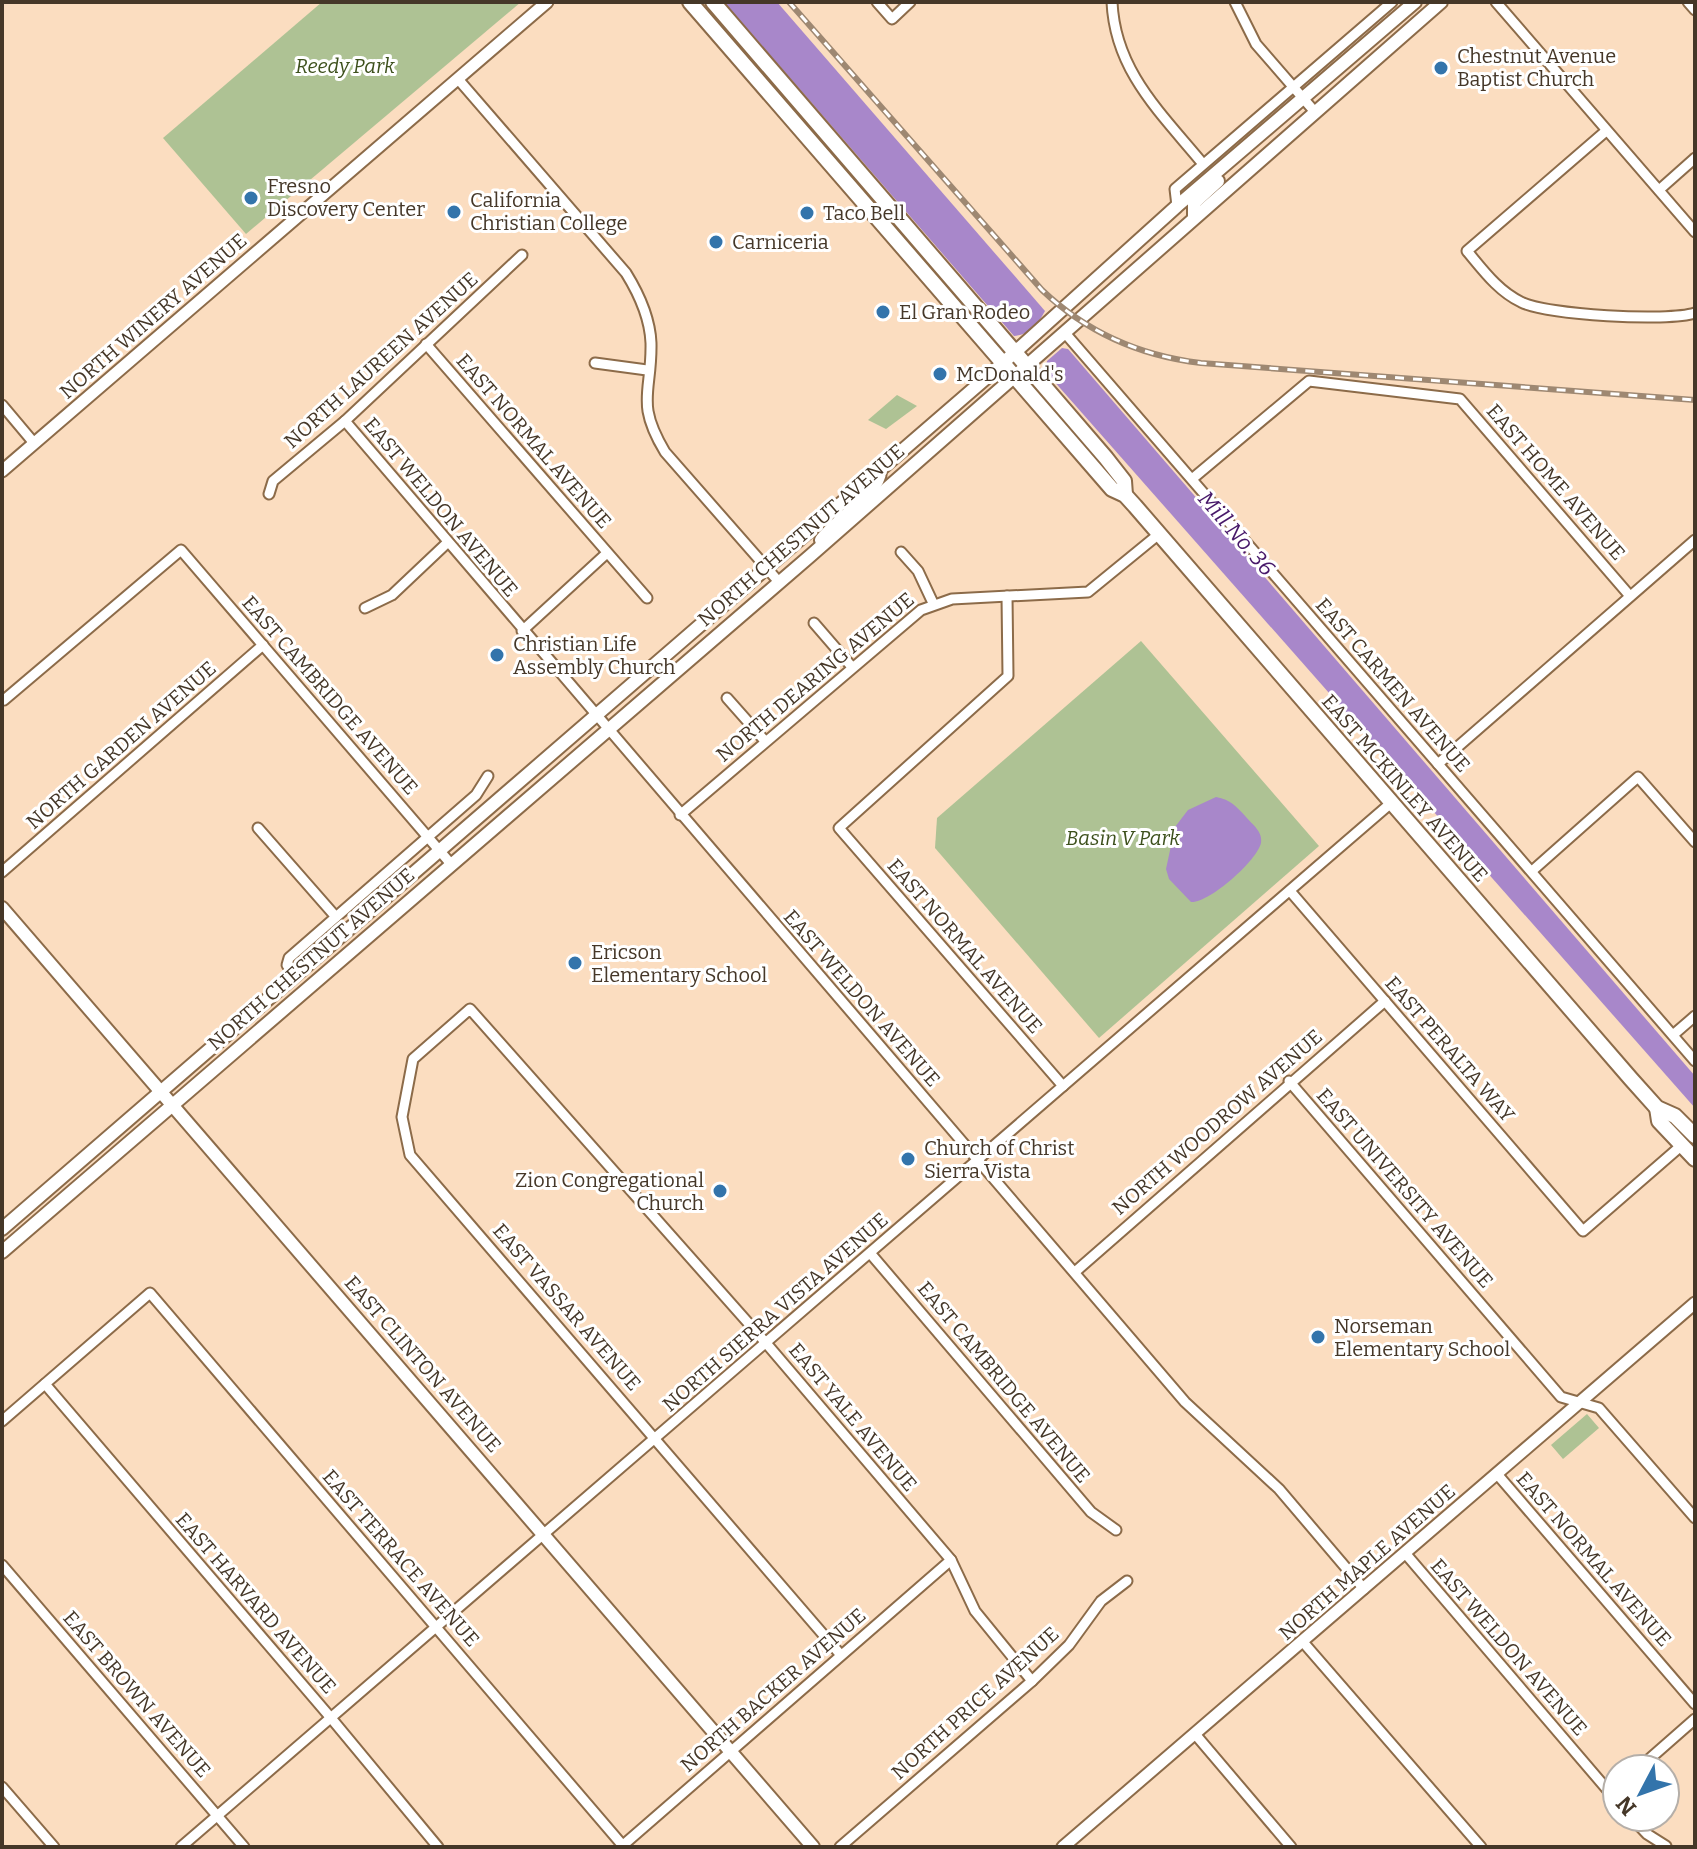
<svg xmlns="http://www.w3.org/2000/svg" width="1697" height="1849" viewBox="0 0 1697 1849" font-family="Bitter,serif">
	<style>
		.green { fill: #aec294 }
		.water { fill: #a887ca }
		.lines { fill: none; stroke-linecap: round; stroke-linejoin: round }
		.minor-casing { stroke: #8c6b49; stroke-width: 13 }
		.tertiary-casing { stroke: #8c6b49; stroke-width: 15 }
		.secondary-casing { stroke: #8c6b49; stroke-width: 16 }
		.primary-casing { stroke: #8c6b49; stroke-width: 18 }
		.minor { stroke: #fff; stroke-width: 9 }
		.tertiary { stroke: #fff; stroke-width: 11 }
		.secondary { stroke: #fff; stroke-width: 12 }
		.primary { stroke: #fff; stroke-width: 14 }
		.rail-casing { stroke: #9e8872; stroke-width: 6 }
		.rail { stroke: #fff; stroke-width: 3; stroke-dasharray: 9; stroke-linecap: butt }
		.poi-dot { fill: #3374ab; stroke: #fff; stroke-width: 3 }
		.labels { text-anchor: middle; stroke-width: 6; stroke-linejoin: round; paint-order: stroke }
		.poi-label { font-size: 20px; fill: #453728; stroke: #fff; text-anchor: start }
		.park-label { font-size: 20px; font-style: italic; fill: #3d501c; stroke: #fff }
		.street-label { font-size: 20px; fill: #453728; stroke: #fff }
		.water-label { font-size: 22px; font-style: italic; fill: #471869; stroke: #fff }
	</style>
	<rect width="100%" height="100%" fill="#fbddc0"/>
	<!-- green -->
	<g class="green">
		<path d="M322,2h199l-275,232 -83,-96z"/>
		<path d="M897,395l20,11 -31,23 -18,-9z"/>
		<path d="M1141,641l178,205 -220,192 -164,-190 2,-30z"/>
		<path d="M1587,1414l12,14 -36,31 -12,-14z"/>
	</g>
	<!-- water -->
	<g class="water">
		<path d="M724,2h53l268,309c-7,13 -16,24 -31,25z"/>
		<path d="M1062,348l6,1 627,727v32l-650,-737 2,-10z"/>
		<path d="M1216,797c15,3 20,9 30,20 7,8 17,15 15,26 -4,18 -53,61 -70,59l-22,-23 -3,-10 9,-42 13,-17z"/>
	</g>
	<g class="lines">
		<defs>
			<g id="minor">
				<path d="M877,2l15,17 18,-17"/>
				<path d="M1112,2c3,69 49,111 91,162"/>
				<path d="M1235,2l21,42 59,68"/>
				<path d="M1496,2l199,230"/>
				<path d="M1688,2l7,8"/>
				<path d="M458,79l168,194c13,21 24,44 25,70 1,50 -16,59 14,109l114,130"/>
				<path d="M1606,131l-139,120c16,19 31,40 54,51 25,13 147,20 174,11"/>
				<path d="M1659,190l36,-32"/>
				<path d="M1177,206l-2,-17 217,-187"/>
				<path d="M1065,333l630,728"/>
				<path d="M426,344l221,254"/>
				<path d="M595,363l52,7"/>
				<path d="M2,405l32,38"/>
				<path d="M345,421l840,981 94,87 85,100"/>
				<path d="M1192,479l117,-98 151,18 170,197"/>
				<path d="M269,494l4,-13 72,-60 177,-166"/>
				<path d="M901,552l17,19 15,32"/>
				<path d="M1007,596l1,80 -169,152 224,258"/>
				<path d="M365,608l27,-13 55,-52"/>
				<path d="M814,623l38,44"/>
				<path d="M522,631l85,-78"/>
				<path d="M2,698l2,2 177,-150 270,314"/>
				<path d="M727,698l38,43"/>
				<path d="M1438,764l257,-224"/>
				<path d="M680,815l241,-205 31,-11 136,-7 71,-58"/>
				<path d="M258,828l78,89"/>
				<path d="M1532,871l106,-94 57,65"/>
				<path d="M2,872l261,-227"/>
				<path d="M1290,891l293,340 99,-86"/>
				<path d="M295,976l-8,-11 2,-7 187,-163 12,-19"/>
				<path d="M1673,1035l22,-19"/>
				<path d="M1289,1081l272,316 38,11 96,110"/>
				<path d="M870,1253l221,259 25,18"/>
				<path d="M1075,1272l310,-271"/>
				<path d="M45,1384l286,334 107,129"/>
				<path d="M2,1421l148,-128 474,554"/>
				<path d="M1497,1474l198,230"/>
				<path d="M1405,1553l212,248"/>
				<path d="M2,1565l242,282"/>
				<path d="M1303,1642l178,205"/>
				<path d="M840,1654l-430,-499 -8,-38 11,-58 57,-50 296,334 185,217 24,51 57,70"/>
				<path d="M1195,1734l96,113"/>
				<path d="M1638,1769l57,-50"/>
				<path d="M2,1787l52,60"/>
				<path d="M1631,1817l16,17 19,12"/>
				<path d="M181,1847l1210,-1044"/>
				<path d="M621,1847l330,-287"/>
				<path d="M840,1847l192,-166 37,-36 32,-44 26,-20"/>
			</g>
			<g id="tertiary">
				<path d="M2,471l545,-469"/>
				<path d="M1063,1847l632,-544"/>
			</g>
			<g id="secondary">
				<path d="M1194,216v-13l24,-22"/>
				<path d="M821,540c14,-19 61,-50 59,-70"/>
				<path d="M2,908l811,939"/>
				<path d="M2,1229l991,-857 184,-166 238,-204"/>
				<path d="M2,1252l808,-696 631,-554"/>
			</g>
			<g id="primary">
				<path d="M690,2l422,487 13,6 10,11 496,573 26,29 18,8 20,20"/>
				<path d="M713,2l393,456 18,23 1,14"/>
				<path d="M1657,1108l2,13 36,38"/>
			</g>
		</defs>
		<!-- minor casing -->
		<use href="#minor" class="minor-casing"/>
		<!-- tertiary casing -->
		<use href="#tertiary" class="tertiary-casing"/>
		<!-- secondary casing -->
		<use href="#secondary" class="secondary-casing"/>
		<!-- primary casing -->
		<use href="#primary" class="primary-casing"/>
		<!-- minor -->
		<use href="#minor" class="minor"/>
		<!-- tertiary -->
		<use href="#tertiary" class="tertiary"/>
		<!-- secondary -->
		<use href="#secondary" class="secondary"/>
		<!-- primary -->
		<use href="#primary" class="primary"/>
		<defs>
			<path id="rail" d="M789,2l253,288c44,42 99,66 159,73l494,37"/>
		</defs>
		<!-- rail casing -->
		<use href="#rail" class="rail-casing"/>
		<!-- rail -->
		<use href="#rail" class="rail"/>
	</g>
	<!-- markers -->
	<g class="poi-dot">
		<circle cx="1441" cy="68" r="8"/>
		<circle cx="251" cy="198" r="8"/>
		<circle cx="454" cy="212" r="8"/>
		<circle cx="807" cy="213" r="8"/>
		<circle cx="716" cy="242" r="8"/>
		<circle cx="883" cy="312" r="8"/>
		<circle cx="940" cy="374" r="8"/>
		<circle cx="497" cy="655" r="8"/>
		<circle cx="575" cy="963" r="8"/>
		<circle cx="908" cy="1159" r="8"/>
		<circle cx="720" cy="1191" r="8"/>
		<circle cx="1318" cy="1337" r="8"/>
	</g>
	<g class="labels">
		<!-- poi labels -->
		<g class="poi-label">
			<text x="1457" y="63">Chestnut Avenue<tspan x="1457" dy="23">Baptist Church</tspan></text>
			<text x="267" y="193">Fresno<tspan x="267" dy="23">Discovery Center</tspan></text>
			<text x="470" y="207">California<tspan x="470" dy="23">Christian College</tspan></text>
			<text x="823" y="220">Taco Bell</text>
			<text x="732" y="249">Carniceria</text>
			<text x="899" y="319">El Gran Rodeo</text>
			<text x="956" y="381">McDonald's</text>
			<text x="513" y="651">Christian Life<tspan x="513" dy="23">Assembly Church</tspan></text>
			<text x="591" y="959">Ericson<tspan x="591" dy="23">Elementary School</tspan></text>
			<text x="924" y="1155">Church of Christ<tspan x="924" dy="23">Sierra Vista</tspan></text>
			<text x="704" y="1187" text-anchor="end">Zion Congregational<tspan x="704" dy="23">Church</tspan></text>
			<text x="1334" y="1333">Norseman<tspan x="1334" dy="23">Elementary School</tspan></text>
		</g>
		<!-- park labels -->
		<g class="park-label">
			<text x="345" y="73">Reedy Park</text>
			<text x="1123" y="845">Basin V Park</text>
		</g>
		<!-- street labels -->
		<g class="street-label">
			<text transform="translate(153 316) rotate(-41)" y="7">NORTH WINERY AVENUE</text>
			<text transform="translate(381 360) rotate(-42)" y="7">NORTH LAUREEN AVENUE</text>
			<text transform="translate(534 441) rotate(49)" y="7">EAST NORMAL AVENUE</text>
			<text transform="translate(1556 482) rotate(49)" y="7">EAST HOME AVENUE</text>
			<text transform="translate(441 507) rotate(50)" y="7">EAST WELDON AVENUE</text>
			<text transform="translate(801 535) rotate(-41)" y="7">NORTH CHESTNUT AVENUE</text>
			<text transform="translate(815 677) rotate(-40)" y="7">NORTH DEARING AVENUE</text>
			<text transform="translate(1393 685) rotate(49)" y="7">EAST CARMEN AVENUE</text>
			<text transform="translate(330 695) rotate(49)" y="7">EAST CAMBRIDGE AVENUE</text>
			<text transform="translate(121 745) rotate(-41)" y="7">NORTH GARDEN AVENUE</text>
			<text transform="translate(1405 788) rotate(49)" y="7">EAST MCKINLEY AVENUE</text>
			<text transform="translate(965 946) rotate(49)" y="7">EAST NORMAL AVENUE</text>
			<text transform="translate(311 959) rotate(-41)" y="7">NORTH CHESTNUT AVENUE</text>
			<text transform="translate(862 998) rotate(49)" y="7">EAST WELDON AVENUE</text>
			<text transform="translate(1450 1049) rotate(49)" y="7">EAST PERALTA WAY</text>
			<text transform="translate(1217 1122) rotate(-41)" y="7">NORTH WOODROW AVENUE</text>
			<text transform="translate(1405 1188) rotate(49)" y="7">EAST UNIVERSITY AVENUE</text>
			<text transform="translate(567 1307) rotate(49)" y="7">EAST VASSAR AVENUE</text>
			<text transform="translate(775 1312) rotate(-41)" y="7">NORTH SIERRA VISTA AVENUE</text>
			<text transform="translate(423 1364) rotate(49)" y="7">EAST CLINTON AVENUE</text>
			<text transform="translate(1004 1382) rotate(50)" y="7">EAST CAMBRIDGE AVENUE</text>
			<text transform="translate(853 1417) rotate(50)" y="7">EAST YALE AVENUE</text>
			<text transform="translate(401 1558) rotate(49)" y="7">EAST TERRACE AVENUE</text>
			<text transform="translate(1594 1559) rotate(49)" y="7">EAST NORMAL AVENUE</text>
			<text transform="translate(1367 1562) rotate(-41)" y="7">NORTH MAPLE AVENUE</text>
			<text transform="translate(256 1603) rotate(49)" y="7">EAST HARVARD AVENUE</text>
			<text transform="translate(1509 1647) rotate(49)" y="7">EAST WELDON AVENUE</text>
			<text transform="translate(773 1690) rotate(-41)" y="7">NORTH BACKER AVENUE</text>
			<text transform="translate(137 1694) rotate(49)" y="7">EAST BROWN AVENUE</text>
			<text transform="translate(975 1703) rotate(-42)" y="7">NORTH PRICE AVENUE</text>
		</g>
		<!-- water labels -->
		<g class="water-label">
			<text transform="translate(1237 533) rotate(49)" y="8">Mill No. 36</text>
		</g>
	</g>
	<!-- border -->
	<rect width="1697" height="1849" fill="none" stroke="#453728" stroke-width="8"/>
	<!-- north arrow -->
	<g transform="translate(1641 1793) rotate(229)"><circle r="38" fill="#ffffff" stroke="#b5afa9" stroke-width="2"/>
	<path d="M0-6L14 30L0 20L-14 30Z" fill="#3374ab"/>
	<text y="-12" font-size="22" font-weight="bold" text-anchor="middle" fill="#453728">N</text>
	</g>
</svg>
